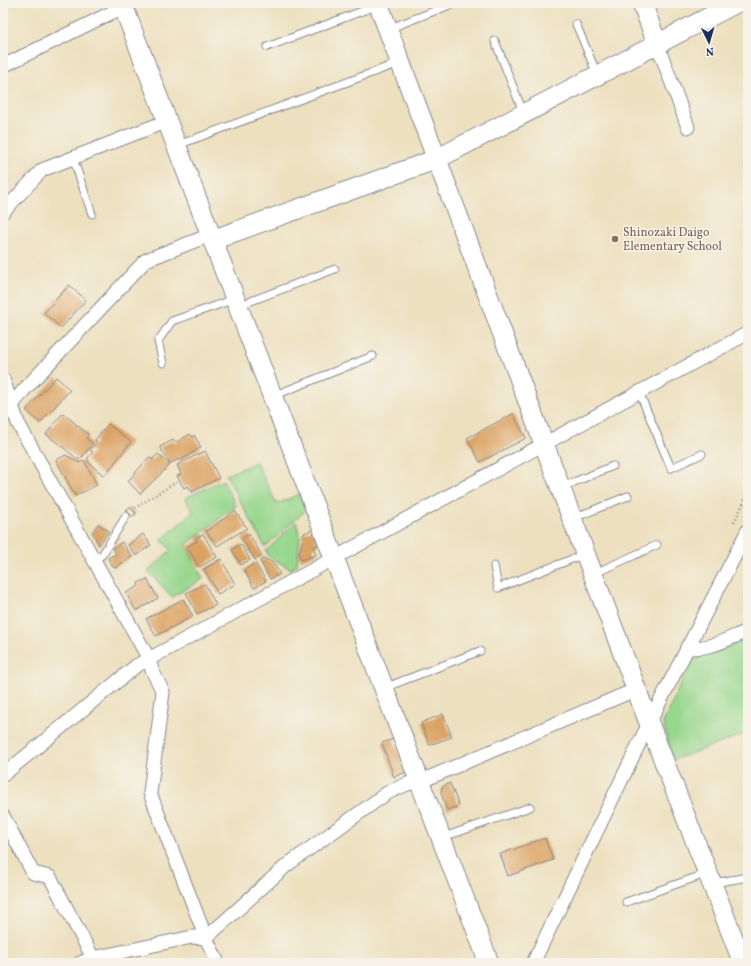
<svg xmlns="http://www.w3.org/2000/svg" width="751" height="966" viewBox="0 0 751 966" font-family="Vollkorn,serif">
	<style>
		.green { fill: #98d78d; stroke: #5a8376 }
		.building { fill: #dba363 }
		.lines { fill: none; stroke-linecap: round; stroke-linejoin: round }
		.lane-casing { stroke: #84888e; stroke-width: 9 }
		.street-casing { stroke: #84888e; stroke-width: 15 }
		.secondary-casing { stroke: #84888e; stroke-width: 21 }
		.path { stroke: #84888e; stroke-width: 2.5; stroke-dasharray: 1 3; stroke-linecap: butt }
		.lane { stroke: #fff; stroke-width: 7 }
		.street { stroke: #fff; stroke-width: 13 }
		.secondary { stroke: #fff; stroke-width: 19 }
		.education-dot { fill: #8d6e63; stroke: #f7f3e8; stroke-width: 1.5 }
		.labels { text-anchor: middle; stroke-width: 3; stroke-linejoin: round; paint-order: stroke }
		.education-label { font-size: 12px; fill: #785e54; stroke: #f7f3e8; text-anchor: start }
	</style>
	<rect width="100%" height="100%" fill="#f7f3e8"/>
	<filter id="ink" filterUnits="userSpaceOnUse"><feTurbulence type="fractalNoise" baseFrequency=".025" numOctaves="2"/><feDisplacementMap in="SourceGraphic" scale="8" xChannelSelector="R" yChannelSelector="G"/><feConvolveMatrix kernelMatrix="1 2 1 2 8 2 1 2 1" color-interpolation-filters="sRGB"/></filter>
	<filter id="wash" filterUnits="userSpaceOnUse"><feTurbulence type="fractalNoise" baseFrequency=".012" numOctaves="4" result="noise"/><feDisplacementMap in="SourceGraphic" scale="16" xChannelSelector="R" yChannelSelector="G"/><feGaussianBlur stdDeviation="0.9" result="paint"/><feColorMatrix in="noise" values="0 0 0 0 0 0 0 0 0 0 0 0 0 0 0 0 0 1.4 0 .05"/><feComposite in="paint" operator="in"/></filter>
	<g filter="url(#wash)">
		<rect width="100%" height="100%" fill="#ede0bf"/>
		<!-- green -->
		<g class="green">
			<path d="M256,462l21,42 22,-10 7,16 -41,37 -39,-72z"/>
			<path d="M223,480l13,26 -50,39 17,34 -31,18 -24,-26 23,-21 -10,-10 32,-28 -8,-14z"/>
			<path d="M296,522l4,15 -3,28 -6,4 -22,-12 -3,-6z"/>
			<path d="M748,639v94l-75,27 -10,-37 28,-62z"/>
		</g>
		<g id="blocks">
			<!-- building -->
			<g class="building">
				<path d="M69,285l17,15 -25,28 -17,-15z"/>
				<path d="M56,377l14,13 -30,33 -14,-13z"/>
				<path d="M63,413l26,22 -3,3 7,6 -14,16 -33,-26z"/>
				<path d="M513,414l13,24 -46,24 -13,-24z"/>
				<path d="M108,424l23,18 -27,34 -15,-13 -2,-4 6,-7 -3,-2 7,-8 -2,-2z"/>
				<path d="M190,434l2,3 2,-2 7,12 -21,14 -1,-2 -9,5 -10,-17 13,-7 2,3z"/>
				<path d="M205,451l14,27 -27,14 -4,-6 -4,2 -7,-12 4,-2 -4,-9z"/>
				<path d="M158,454l12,11 -30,29 -12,-13 21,-24 3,3z"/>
				<path d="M66,455l13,8 5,-3 13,25 -22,11 -19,-36z"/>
				<path d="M130,507l6,6 -3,4 -7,-7z"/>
				<path d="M235,511l12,17 -30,18 -11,-15z"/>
				<path d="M98,524l11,7 -10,14 -7,-13z"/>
				<path d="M312,530l6,15 -5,2 3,8 -15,5 -2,-6 5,-21z"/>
				<path d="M143,534l8,11 -15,11 -8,-11z"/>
				<path d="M203,534l14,23 -18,10 -12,-20 10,-6 -1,-3z"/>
				<path d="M249,534l13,22 -7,4 -13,-21z"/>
				<path d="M122,542l10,15 -18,11 -6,-10 8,-4 -3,-6z"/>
				<path d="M241,544l9,16 -9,5 -9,-15z"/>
				<path d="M264,558l9,5 7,11 -10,5 -10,-18z"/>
				<path d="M221,559l14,25 -17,10 -14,-25z"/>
				<path d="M255,563l11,18 -12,7 -10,-18z"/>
				<path d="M147,579l11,19 -22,13 -10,-18 13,-7 -1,-3z"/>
				<path d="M205,584l11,21 -19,9 -11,-21z"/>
				<path d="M183,599l10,17 -37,20 -10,-17z"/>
				<path d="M443,714l9,23 -23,8 -8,-22z"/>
				<path d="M393,739l13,33 -12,5 -12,-34z"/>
				<path d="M450,783l9,23 -12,4 -6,-17 1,-6z"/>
				<path d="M545,838l8,22 -45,16 -8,-22z"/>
			</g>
		</g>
	</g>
	<g filter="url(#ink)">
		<use href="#blocks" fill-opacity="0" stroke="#84888e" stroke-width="1"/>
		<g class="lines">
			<defs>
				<g id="lane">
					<path d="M576,24l21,50"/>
					<path d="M388,29l67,-26"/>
					<path d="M495,41l28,71"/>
					<path d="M267,47l111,-42"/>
					<path d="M178,145l223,-83"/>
					<path d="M73,158l19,56"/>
					<path d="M238,306l97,-37"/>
					<path d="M163,363l-5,-22 14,-20 63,-22"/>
					<path d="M639,392l32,76 31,-14"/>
					<path d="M273,396l100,-40"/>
					<path d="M562,487l51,-21"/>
					<path d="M574,518l54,-22"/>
					<path d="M95,560l7,-5 24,-39"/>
					<path d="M494,566l4,22 87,-34"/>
					<path d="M593,574l64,-29"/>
					<path d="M384,688l96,-37"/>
					<path d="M441,838l89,-31"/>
					<path d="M713,883l35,-6"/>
					<path d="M626,902l82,-29"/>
				</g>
				<g id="street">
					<path d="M657,43l31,84"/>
					<path d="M3,66l120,-59"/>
					<path d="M3,212l39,-42 125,-49"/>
					<path d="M3,379l15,44 131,236 3,11 11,22 -13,101 56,145 12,25"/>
					<path d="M3,417l20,-26 123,-131 64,-25"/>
					<path d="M687,647c21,4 42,-9 61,-16"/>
					<path d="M3,775l133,-109 612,-333"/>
					<path d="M3,816l30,57 17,4 43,81"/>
					<path d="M80,963l13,-5 99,-21 14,1 81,-73 100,-72 20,-9 12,-2 218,-93"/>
					<path d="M533,963l116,-240 99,-193"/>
				</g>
				<g id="secondary">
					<path d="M122,3l367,960"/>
					<path d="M378,3l271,720 94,240"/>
					<path d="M642,3l15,40"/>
					<path d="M212,240l225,-81 299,-156"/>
				</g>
			</defs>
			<!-- lane casing -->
			<use href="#lane" class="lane-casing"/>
			<!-- street casing -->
			<use href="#street" class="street-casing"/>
			<!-- secondary casing -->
			<use href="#secondary" class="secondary-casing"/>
			<!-- path -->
			<g class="path">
				<path d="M135,508l41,-26"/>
				<path d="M734,522l14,-28"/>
			</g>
			<!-- lane -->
			<use href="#lane" class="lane"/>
			<!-- street -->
			<use href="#street" class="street"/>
			<!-- secondary -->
			<use href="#secondary" class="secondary"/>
		</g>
	</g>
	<!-- markers -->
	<circle class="education-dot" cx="615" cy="239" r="4"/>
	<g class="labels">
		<!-- education labels -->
		<g class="education-label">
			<text x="623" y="236">Shinozaki Daigo<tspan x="623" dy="14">Elementary School</tspan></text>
		</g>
	</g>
	<!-- margin -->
	<rect width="751" height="966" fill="none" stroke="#f7f3e8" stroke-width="16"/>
	<!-- north arrow -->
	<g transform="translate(709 42) rotate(175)" stroke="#f7f3e8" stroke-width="3" paint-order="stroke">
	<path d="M0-3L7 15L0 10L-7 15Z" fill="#1b2f5e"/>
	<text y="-6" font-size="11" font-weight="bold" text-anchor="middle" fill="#1b2f5e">N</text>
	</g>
</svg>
